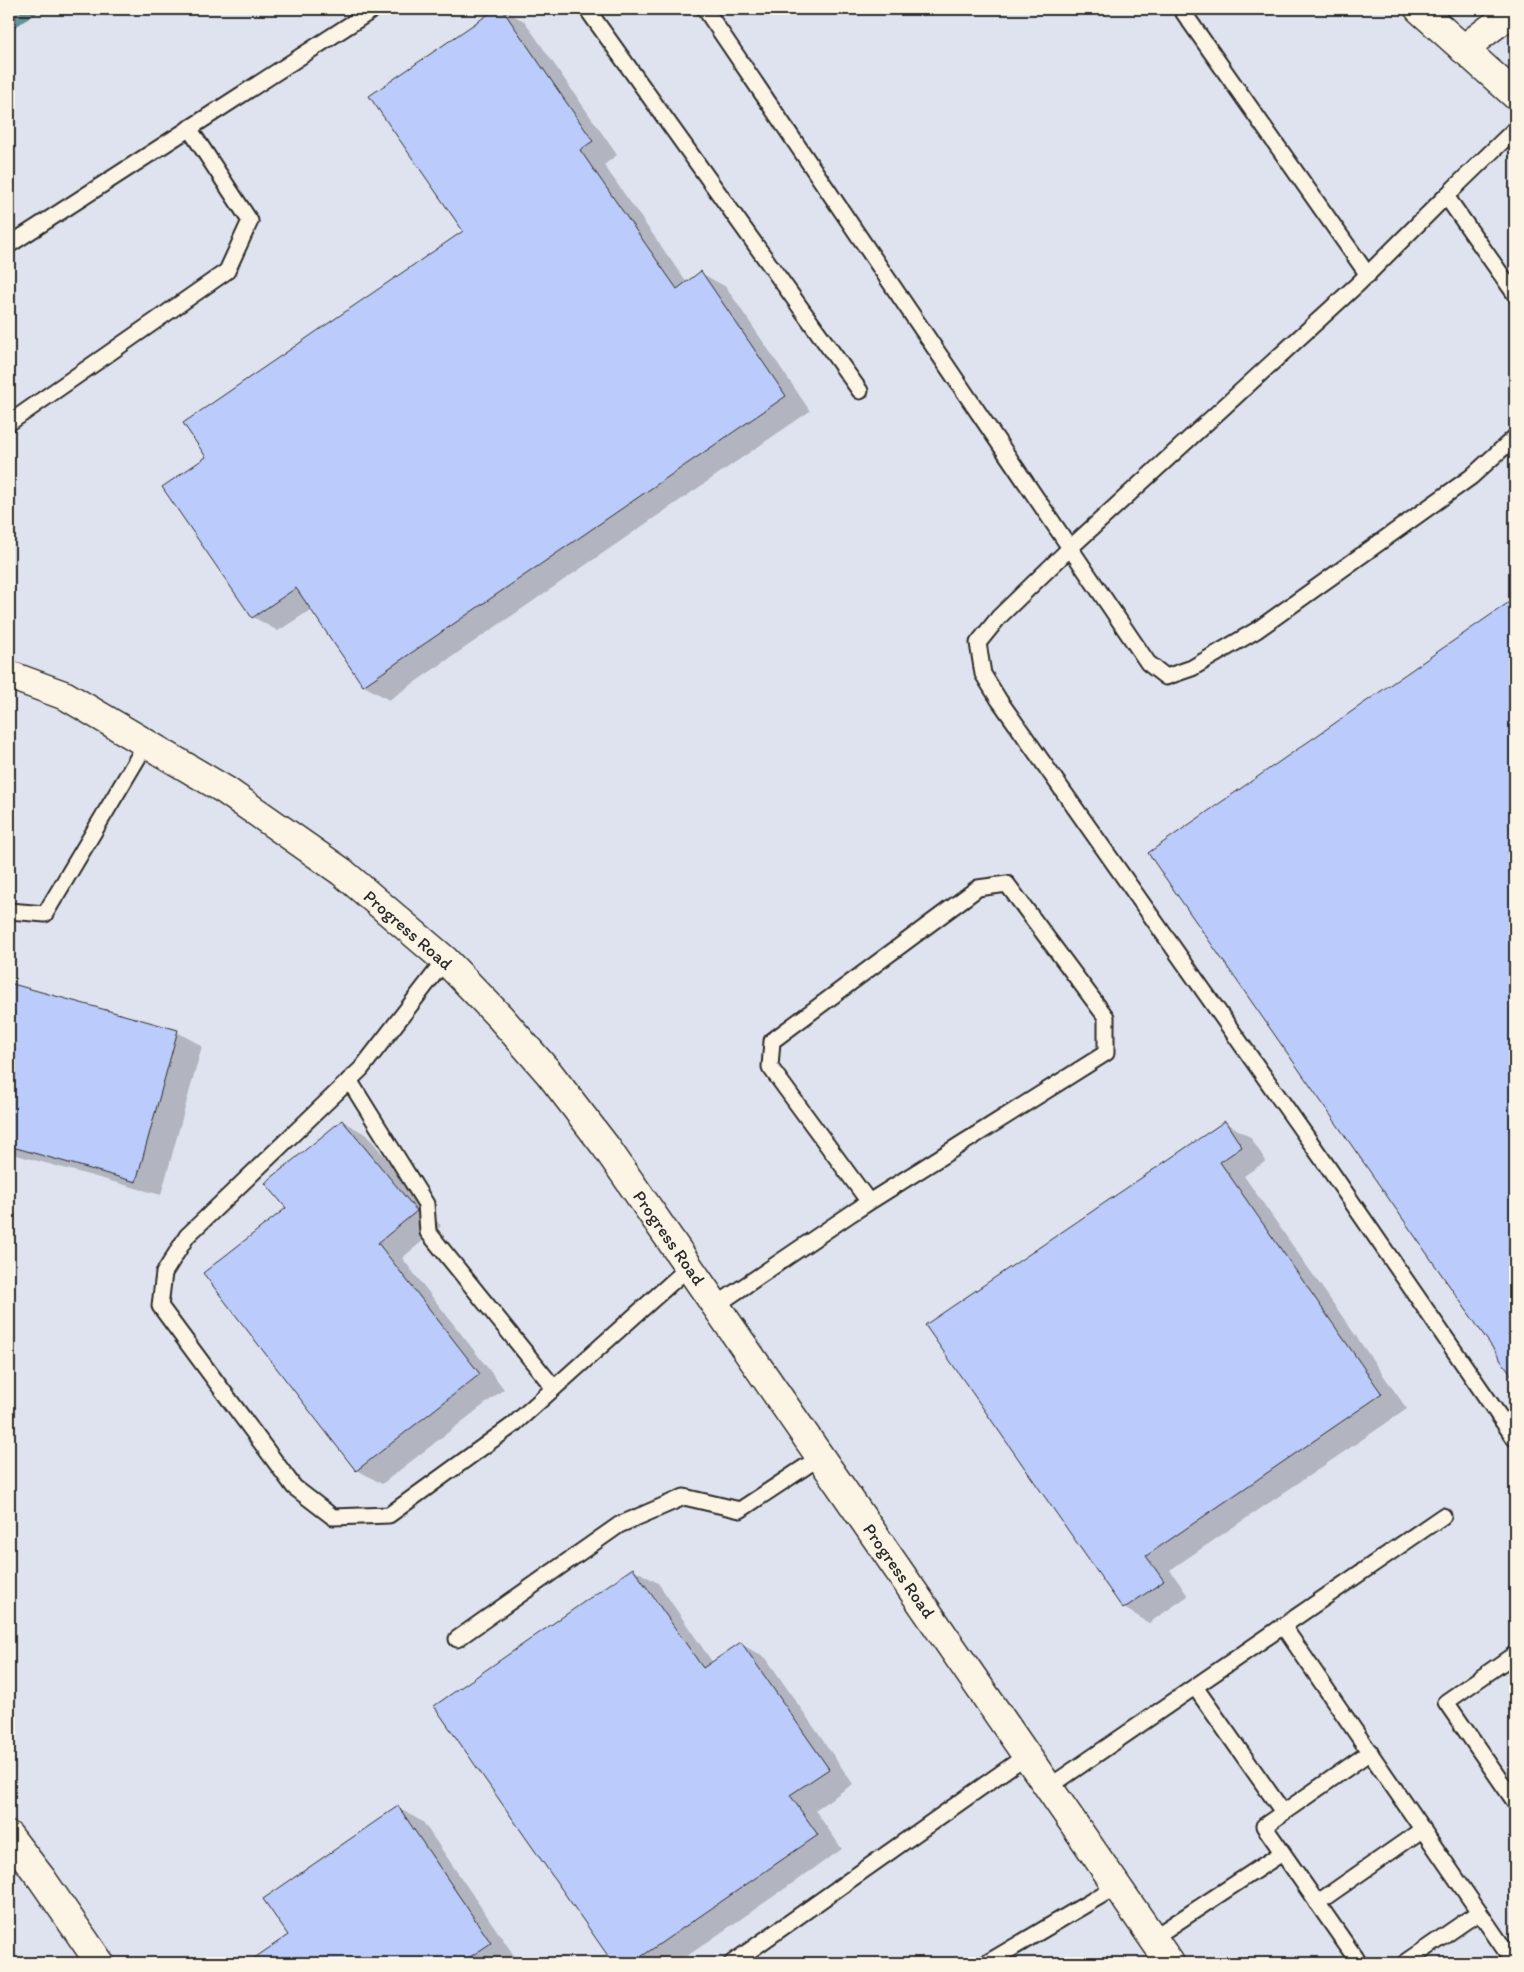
<svg xmlns="http://www.w3.org/2000/svg" width="1524" height="1972" viewBox="0 0 1524 1972" font-family="Itim,sans-serif">
	<style>
		.built { fill: #dfe3ef }
		.shadow { fill: #0003 }
		.lines { fill: none; stroke-linecap: round; stroke-linejoin: round }
		.stream { stroke: #63939b; stroke-width: 10 }
		.building { fill: #bbccfc; stroke: #2b2b2b }
		.lane-casing { stroke: #2b2b2b; stroke-width: 19 }
		.street-casing { stroke: #2b2b2b; stroke-width: 31 }
		.secondary-casing { stroke: #2b2b2b; stroke-width: 31 }
		.lane { stroke: #fcf5e5; stroke-width: 15 }
		.street { stroke: #fcf5e5; stroke-width: 28 }
		.secondary { stroke: #fcf5e5; stroke-width: 28 }
		.labels { text-anchor: middle; stroke-width: 4; stroke-linejoin: round; paint-order: stroke }
		.street-label { font-size: 18px; fill: #2b2b2b; stroke: #fcf5e5 }
	</style>
	<rect width="100%" height="100%" fill="#efedea"/>
	<filter id="ink" filterUnits="userSpaceOnUse"><feTurbulence type="fractalNoise" baseFrequency=".02" numOctaves="2"/><feDisplacementMap in="SourceGraphic" scale="10" xChannelSelector="R" yChannelSelector="G"/><feConvolveMatrix kernelMatrix="1 2 1 2 8 2 1 2 1" color-interpolation-filters="sRGB"/></filter>
	<g filter="url(#ink)">
		<!-- built -->
		<rect class="built" x="9" y="9" width="1506" height="1954"/>
		<!-- shadow -->
		<g class="shadow">
			<path d="M499,9h4l22,13 92,133 -13,10 83,118 14,-10 25,14 84,124 -421,289 -25,-14 -52,-77 -34,22 -25,-14 -45,-160 256,-225 -93,-135z"/>
			<path d="M1515,599v779l-365,-525z"/>
			<path d="M9,984l168,48 25,14 -41,149 -152,-42z"/>
			<path d="M342,1121l25,14 74,91 -39,32 102,131 -122,95 -25,-14 -70,-262z"/>
			<path d="M1225,1122l25,15 16,24 -22,15 163,233 -237,161 18,26 -39,27 -25,-15z"/>
			<path d="M633,1569l25,14 55,80 28,-19 25,14 87,126 -38,26 27,39 -165,114h-63l-178,-257z"/>
			<path d="M398,1808l25,14 92,135 -9,6h-257l41,-28z"/>
		</g>
		<g class="lines">
			<!-- stream -->
			<path class="stream" d="M9,25l25,-16"/>
		</g>
		<!-- building -->
		<g class="building">
			<path d="M496,9h6l91,132 -13,9 97,139 24,-18 85,125 -423,290 -67,-98 -44,30 -90,-131 44,-30 -23,-34 280,-192 -94,-135z"/>
			<path d="M1515,598v782l-367,-527z"/>
			<path d="M9,983l169,47 -42,152 -127,-36z"/>
			<path d="M342,1120l75,91 -39,32 102,131 -124,97 -153,-198 83,-65 -21,-25z"/>
			<path d="M1225,1121l17,26 -22,15 162,232 -236,162 18,25 -41,28 -198,-284z"/>
			<path d="M633,1568l70,100 38,-26 88,127 -39,26 28,40 -186,128h-19l-179,-257z"/>
			<path d="M398,1806l93,137 -30,20h-214l41,-28 -25,-36z"/>
		</g>
		<g class="lines">
			<defs>
				<g id="lane">
					<path d="M587,9l273,382"/>
					<path d="M705,9l443,654 18,14 26,-9 65,-38 214,-153 44,-40"/>
					<path d="M1181,9l187,266"/>
					<path d="M1515,129l-69,67 69,98"/>
					<path d="M1446,196l-87,87 -290,266 -70,68 -21,26 5,31 16,26 326,463 190,276"/>
					<path d="M9,245l365,-236"/>
					<path d="M9,423l218,-152 23,-50 -61,-93"/>
					<path d="M9,911l36,3 101,-170"/>
					<path d="M445,960l-84,109 -174,167 -23,37 -4,33 134,181 39,30 56,-2 124,-90 176,-158"/>
					<path d="M349,1080l77,124 2,28 126,156"/>
					<path d="M715,1306l134,-91 20,-13 237,-149v-36l-99,-133 -29,4 -206,153 -2,26 99,135"/>
					<path d="M1283,1626l231,337"/>
					<path d="M457,1639l162,-114 65,-28 56,13 80,-53"/>
					<path d="M1515,1654l-69,48 69,100"/>
					<path d="M1195,1687l88,125"/>
					<path d="M1049,1787l394,-271"/>
					<path d="M1317,1903l106,-74"/>
					<path d="M1153,1938l129,-85"/>
					<path d="M732,1963l295,-208"/>
					<path d="M987,1963l130,-77"/>
					<path d="M1359,1963l-95,-137 106,-74"/>
					<path d="M1405,1963l74,-51"/>
				</g>
				<g id="street">
					<path d="M1463,49l52,-39"/>
					<path d="M9,1836l33,43 58,84"/>
				</g>
				<g id="secondary">
					<path d="M1419,9l96,86"/>
					<path d="M9,675l57,21 159,94 117,82 103,88 55,57 49,56 57,74 564,816"/>
				</g>
			</defs>
			<!-- lane casing -->
			<use href="#lane" class="lane-casing"/>
			<!-- street casing -->
			<use href="#street" class="street-casing"/>
			<!-- secondary casing -->
			<use href="#secondary" class="secondary-casing"/>
			<!-- lane -->
			<use href="#lane" class="lane"/>
			<!-- street -->
			<use href="#street" class="street"/>
			<!-- secondary -->
			<use href="#secondary" class="secondary"/>
		</g>
	</g>
	<g class="labels">
		<!-- street labels -->
		<g class="street-label">
			<text transform="translate(408 930) rotate(41)" y="6">Progress Road</text>
			<text transform="translate(669 1238) rotate(55)" y="6">Progress Road</text>
			<text transform="translate(899 1571) rotate(55)" y="6">Progress Road</text>
		</g>
	</g>
	<!-- margin -->
	<rect width="1524" height="1972" fill="none" stroke="#fcf5e5" stroke-width="30"/>
	<rect x="15" y="15" width="1494" height="1942" fill="none" stroke="#2b2b2b" stroke-width="2" filter="url(#ink)"/>
</svg>
